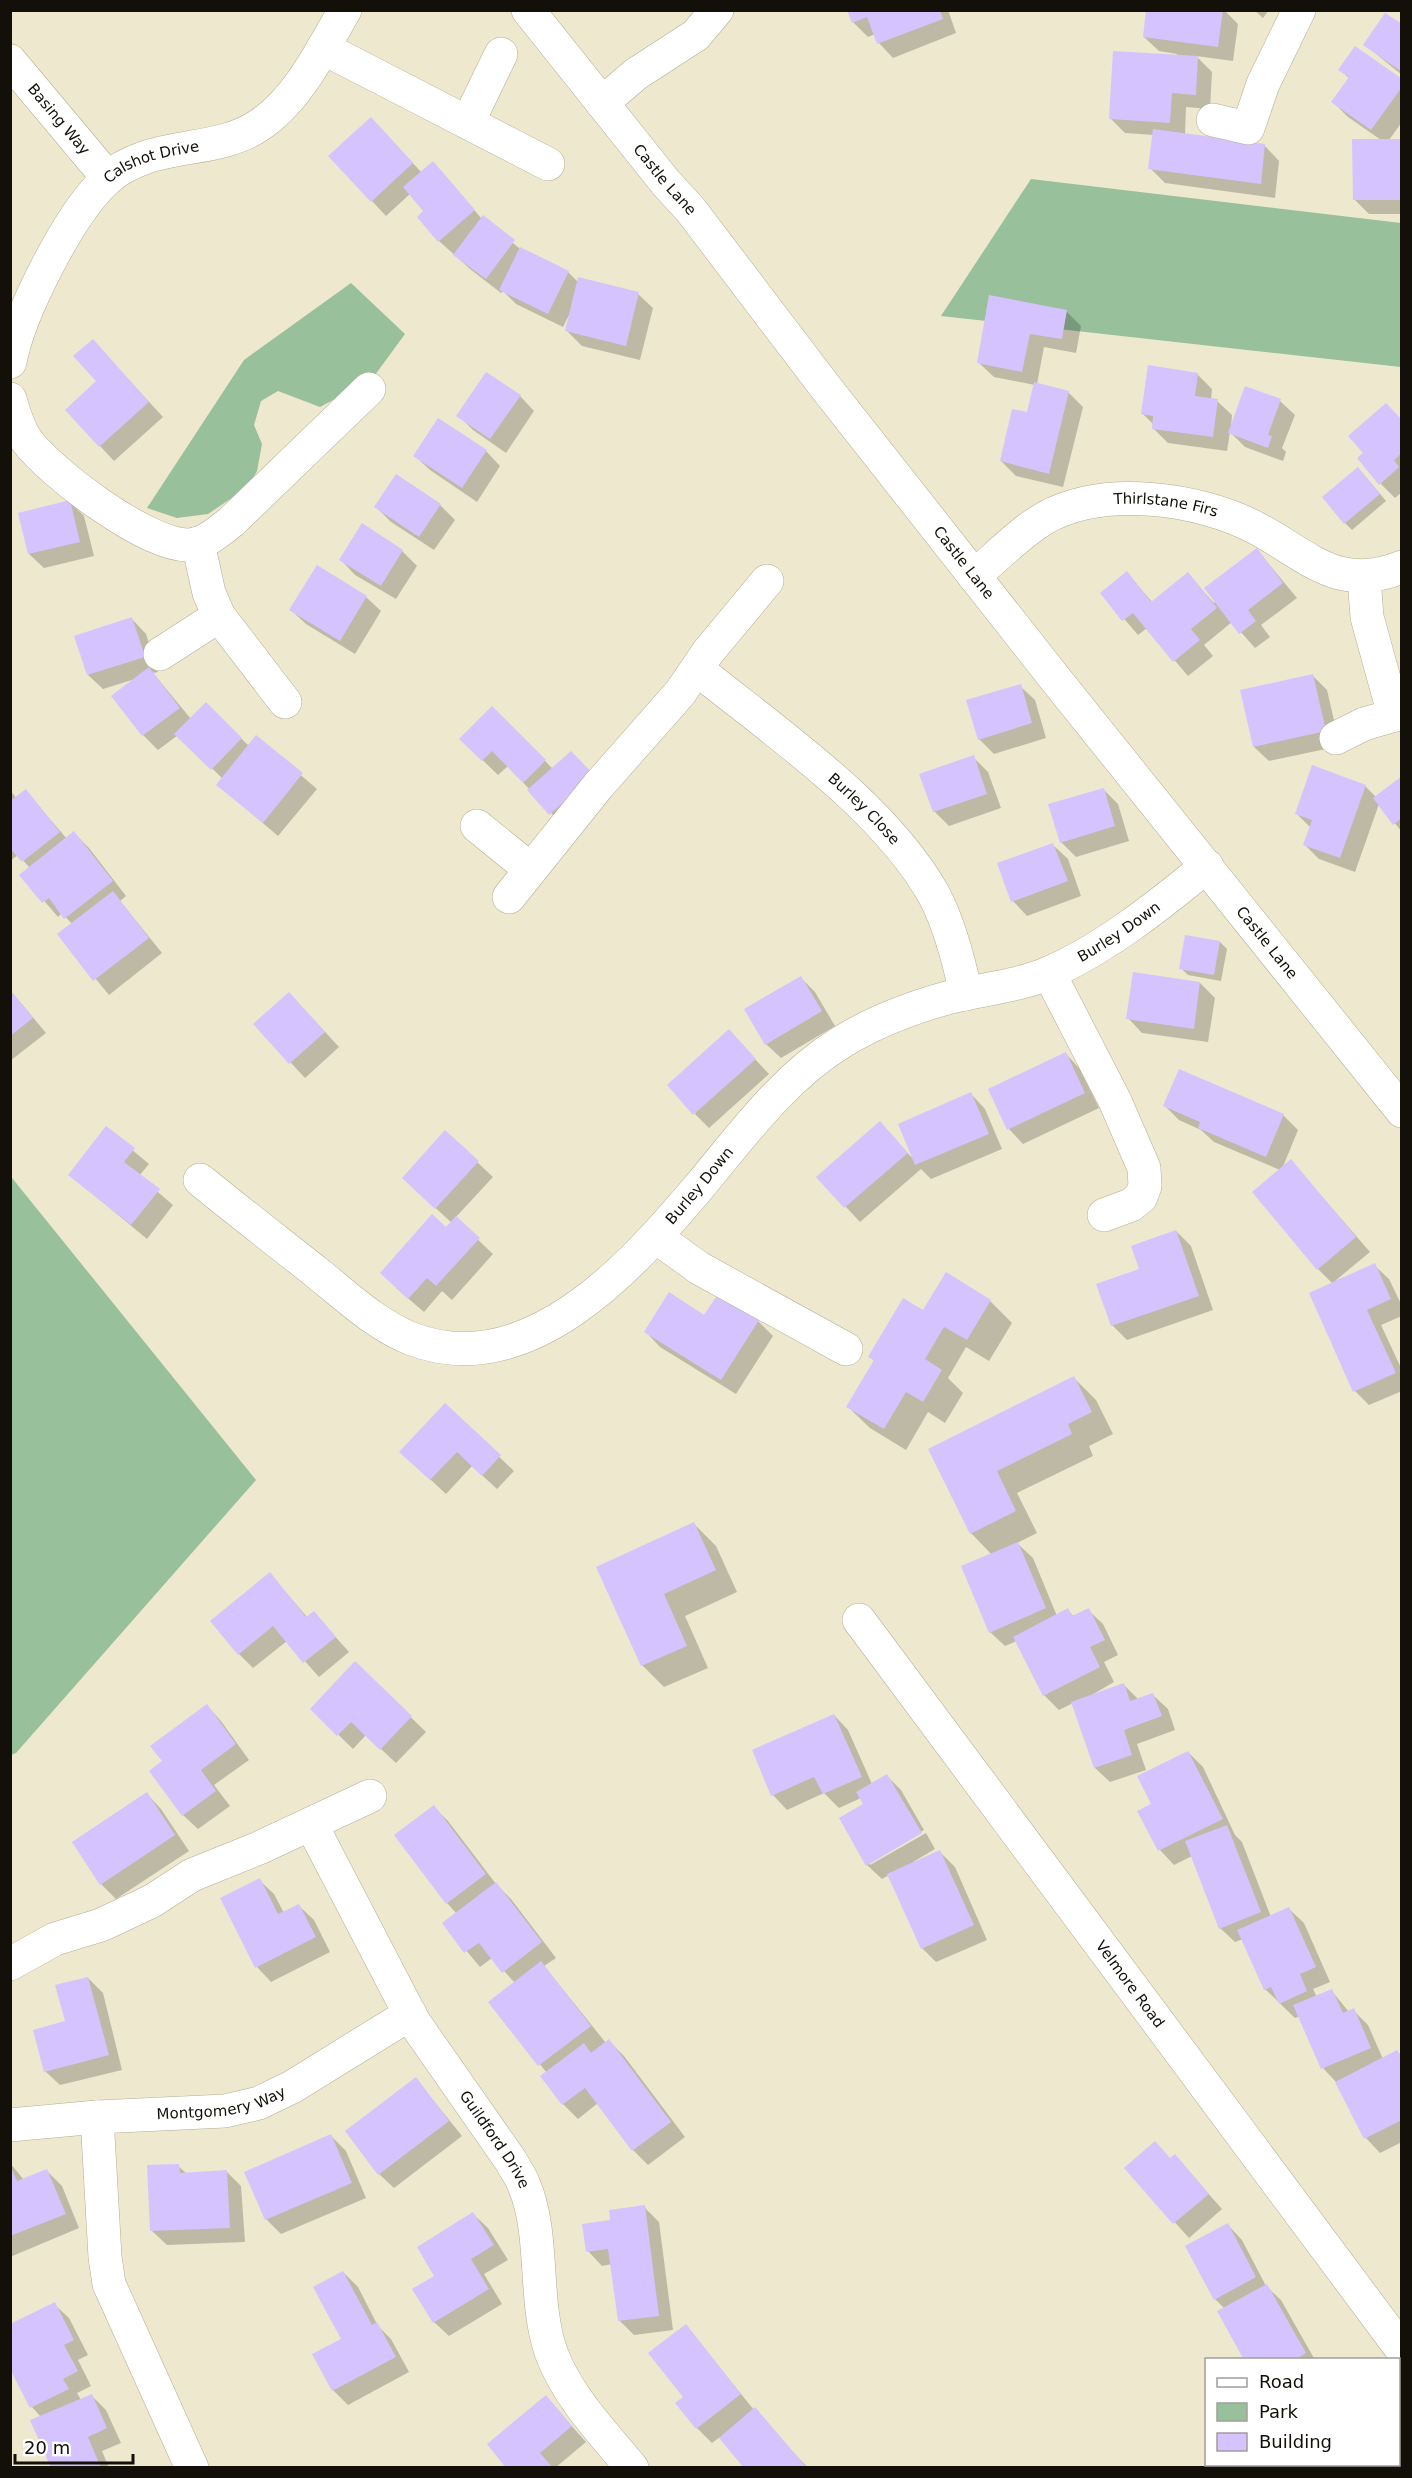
<svg xmlns="http://www.w3.org/2000/svg" width="1412" height="2478" viewBox="0 0 1412 2478" font-family="'DejaVu Sans',sans-serif">
	<style>
		.green { fill: #97c09b }
		.shadow { fill: #0003 }
		.building { fill: #d5c3ff }
		.lines { fill: none; stroke-linecap: round; stroke-linejoin: round }
		.minor-casing { stroke: #b3ae95; stroke-width: 34 }
		.minor { stroke: #fff; stroke-width: 33 }
		.labels { text-anchor: middle; stroke-width: 5; stroke-linejoin: round; paint-order: stroke }
		.street-label { font-size: 15px; fill: #121008; stroke: #fff }
	</style>
	<rect width="100%" height="100%" fill="#ede8ce"/>
	<!-- green -->
	<g class="green">
		<path d="M1031,179l370,44v144l-460,-51z"/>
		<path d="M351,283l54,51 -33,45 -52,28 -42,-16 -17,10 -7,24 8,19 -5,27 -9,16 -40,27 -31,4 -30,-10 97,-148z"/>
		<path d="M12,1178l244,302 -240,273 -5,2z"/>
	</g>
	<!-- shadow -->
	<g class="shadow">
		<path d="M849,10h99l8,23 -63,25 -14,-15 -4,-9 -7,3 -15,-15z"/>
		<path d="M1148,10h76l14,14 -5,37 -37,-5 16,16 -2,37 -24,-2 -1,28 80,11 14,15 -4,37 -110,-15 -15,-15 4,-33 -29,-2 -15,-15 66,-62 1,-2 -18,-3 -15,-14z"/>
		<path d="M1254,10h15l-6,8z"/>
		<path d="M1402,26v49l-37,-30z"/>
		<path d="M1340,70l62,11v41l-13,18h13v74h-33l-15,-15 27,-59 -33,-23 -15,-15 17,-23z"/>
		<path d="M386,134l36,39 11,-10 49,56 41,32 45,21 11,11 59,11 15,14 -13,52 -58,-14 -15,-15 3,-18 -7,14 -47,-23 -13,-13 -2,2 -31,-24 -31,-28 -13,-30 -15,-18 -25,23 -14,-15z"/>
		<path d="M1066,311l15,15 -5,27 -32,-6 -7,37 31,8 15,15 -20,80 -47,-11 -15,-15 27,-47 7,-29 -41,-8 -15,-14z"/>
		<path d="M93,341l70,76 -49,44 -14,-15 -1,-65z"/>
		<path d="M1197,374l15,15 -1,11 6,1 15,14 -1,12 49,-26 15,14 -13,33 4,4 -3,9 -38,-14 -15,-15 -3,19 -59,-8 -15,-15 1,-3 -11,-11z"/>
		<path d="M520,396l14,15 -28,42 -33,-23 -15,-15z"/>
		<path d="M1402,420v72l-7,6 -14,-14z"/>
		<path d="M486,451l14,15 -23,36 -47,-32 -15,-14z"/>
		<path d="M1365,476l21,25 -34,29 -7,-7z"/>
		<path d="M70,502l14,14 10,40 -50,12 -15,-14z"/>
		<path d="M440,505l15,15 -21,30 -43,-28 -15,-15z"/>
		<path d="M362,526l40,25 15,15 -21,33 -41,-24 -14,-15z"/>
		<path d="M1257,550l40,48 -36,27 9,12 -15,11 -23,-26 -28,23 9,11 -25,20 -41,-48 -9,7 -36,-42 25,-20 26,30 35,-29 26,29z"/>
		<path d="M366,597l15,14 -26,43 -49,-30 -15,-14z"/>
		<path d="M132,619l14,15 12,38 -5,1 38,46 15,-15 43,42 7,-9 61,52 -39,47 -60,-51 5,-6 -45,-44 -20,15 -15,-15 -29,-39 21,-17 -32,10 -15,-14z"/>
		<path d="M1313,676l14,14 13,56 -71,15 -15,-14z"/>
		<path d="M1020,686l15,14 11,38 -52,16 -15,-15z"/>
		<path d="M492,708l61,61 18,-16 -6,75 -57,-62 -10,9 -37,-36z"/>
		<path d="M973,757l15,15 13,36 -52,18 -15,-15z"/>
		<path d="M1402,778v54l-23,-28 -24,68 -36,-13 -14,-14 6,-17 -15,-15 69,-27 11,11z"/>
		<path d="M1103,789l15,15 11,37 -53,16 -15,-15z"/>
		<path d="M10,790l7,9 9,-8 41,48 7,-6 15,15 37,48 -6,5 42,52 -53,42 -50,-61 13,-10 -10,-11 -4,4 -36,-42 8,-7 -12,-13 -8,6z"/>
		<path d="M1053,845l15,14 13,37 -54,20 -14,-15z"/>
		<path d="M1220,942l7,7 -6,32 -33,-6 -7,-7z"/>
		<path d="M801,978l14,14 20,34 -54,32 -15,-14z"/>
		<path d="M1200,983l15,15 -7,44 -66,-9 -14,-15z"/>
		<path d="M10,990l36,43 -36,28z"/>
		<path d="M304,1009l35,38 -34,31 -50,-54z"/>
		<path d="M729,1031l40,43 -60,54 -14,-14z"/>
		<path d="M1066,1054l14,15 19,39 -76,36 -14,-15z"/>
		<path d="M971,1094l14,15 17,40 -71,30 -10,-10 -61,53 -42,-45 62,-54 34,37z"/>
		<path d="M1165,1106l118,9 15,15 -16,39 9,-8 79,91 -35,29 39,-16 15,14 13,27v10l-21,9 21,45v21l-33,14 -14,-14 -22,-107 -15,-15 -38,-99 -66,-28 -13,-12 -22,-10z"/>
		<path d="M106,1128l43,36 -10,12 34,29 -26,34 -77,-64z"/>
		<path d="M445,1132l48,45 -38,41 38,36 -41,46 -10,-9 -18,21 -28,-24 56,-65 -34,-31z"/>
		<path d="M1176,1231l15,15 22,64 -86,30 -15,-15z"/>
		<path d="M990,1301l22,22 -23,38 -23,-14 -18,31 15,15 -18,30 -17,-11 -22,38 -36,-22 -22,-21 27,-45 -5,-5 54,-44z"/>
		<path d="M705,1317l53,4 15,15 -37,58 -76,-47 -14,-15z"/>
		<path d="M1074,1378l22,22 17,34 -24,12 4,10 -76,37 20,40 -20,10 16,15 24,58 11,-6 6,7 14,-7 15,14 15,31 -14,7 10,20 -31,18 41,-15 15,15 14,-5 15,14 7,21 -38,14 9,26 -36,12 -15,-14 -22,-65 -14,7 -15,-15 -27,-54 -12,5 -15,-14 2,-77 -21,-22 -41,-84z"/>
		<path d="M445,1405l69,66 -17,18 -25,-23 -26,28 -30,-28z"/>
		<path d="M694,1524l22,22 21,46 -52,24 23,52 -44,19 -22,-22 -44,-98z"/>
		<path d="M270,1574l38,44 6,-5 35,39 -30,25 -32,-36 -34,27 -14,-14z"/>
		<path d="M355,1663l71,69 -30,31 -30,-28 -13,14 -41,-40z"/>
		<path d="M207,1706l14,15 28,39 -35,25 16,21 -32,23 -15,-14z"/>
		<path d="M834,1715l14,15 24,54 15,-8 14,14 23,40 -54,32v3l56,-32 9,16 -22,13 1,2 26,-12 15,15 32,73 -51,22 -14,-14 -33,-73 -7,4 -15,-14 -2,-61 -4,-6 -22,10 -15,-15 -37,17 -14,-15z"/>
		<path d="M1188,1752l15,15 32,68 7,7 29,75 18,-8 15,14 26,59 -17,7 4,8 14,-7 18,22 4,-2 15,15 15,34 14,-7 5,4v86l-22,11 -14,-15 -30,-56 -13,-14 -23,-52 -5,2 -30,-29 -22,-50 -8,3 -15,-14 -28,-72 -18,9 -14,-15 -21,-39 14,-7z"/>
		<path d="M147,1794l14,15 28,42 -73,48 -15,-15z"/>
		<path d="M434,1807l14,14 48,63 15,15 45,59 -12,8 62,77 3,-2 15,15 61,81 -37,28 -15,-15 -35,-47 -20,16 -15,-15 -21,-28 5,-3 -57,-71 25,-19 -23,-25 -12,9 -36,-43 13,-10 -10,-11z"/>
		<path d="M259,1880l15,14 10,19 15,-7 15,14 16,32 -59,30 -14,-15z"/>
		<path d="M88,1978l15,15 19,77 -62,15 -15,-14z"/>
		<path d="M416,2079l46,57 -68,52 -15,-14z"/>
		<path d="M331,2136l15,15 20,47 -85,36 -15,-15z"/>
		<path d="M1175,2156l47,53 -33,29 -63,-70 44,-9z"/>
		<path d="M10,2163l14,17 23,-9 15,15 17,42 -69,29z"/>
		<path d="M178,2166l9,8 40,-2 14,14 4,56 -78,3 -15,-14z"/>
		<path d="M644,2207l15,15 14,108 -39,5 -15,-15 -7,-56 -10,2 -14,-15 24,-29z"/>
		<path d="M473,2214l15,14 20,32 -24,14 18,30 -53,32 -15,-14 2,-46z"/>
		<path d="M1228,2225l14,15 24,46 15,14 34,60h-69l-21,-51 -10,-10z"/>
		<path d="M343,2272l15,15 20,39 13,13 18,33 -61,33 -15,-15 10,-51z"/>
		<path d="M54,2304l15,14 19,37 -10,5 13,26 -14,7 4,7 11,-4 14,14 15,33 -19,8 7,17h-57l-11,-51 -9,-10 -22,-41z"/>
		<path d="M686,2326l68,84 54,58h-62l-26,-31 -8,6 -15,-15 -19,-25 7,-6z"/>
		<path d="M546,2397l40,45 -31,26h-47z"/>
		<path d="M1398,2459l4,9h-113l-3,-4h112z"/>
	</g>
	<!-- building -->
	<g class="building">
		<path d="M847,10h93l3,9 -66,25 -10,-27 -15,6z"/>
		<path d="M1146,10h77l-5,37 -75,-10z"/>
		<path d="M1385,13l17,11v48l-39,-27z"/>
		<path d="M1355,46l47,33v8l-31,43 -40,-28 18,-25 -11,-7z"/>
		<path d="M1113,51l85,5 -2,39 -24,-2 -2,30 -61,-4z"/>
		<path d="M371,117l42,46 -42,39 -43,-46z"/>
		<path d="M1153,129l112,15 -4,40 -113,-15z"/>
		<path d="M1352,139h50v61h-49z"/>
		<path d="M433,161l42,49 -37,32 -21,-25 6,-6 -20,-24z"/>
		<path d="M483,215l32,25 -29,39 -33,-24z"/>
		<path d="M520,247l49,24 -21,43 -49,-24z"/>
		<path d="M578,277l61,15 -13,54 -61,-15z"/>
		<path d="M989,295l78,15 -5,29 -32,-5 -8,38 -45,-9z"/>
		<path d="M93,339l56,63 -50,45 -34,-37 31,-29 -23,-25z"/>
		<path d="M1148,365l50,8 -3,23 23,3 -5,38 -61,-8 1,-13 -12,-2z"/>
		<path d="M486,372l35,23 -31,44 -34,-23z"/>
		<path d="M1034,382l35,9 -20,83 -49,-13 12,-52 15,3z"/>
		<path d="M1245,386l36,13 -13,36 4,1 -4,12 -40,-15z"/>
		<path d="M1386,403l16,17v33l-8,7 5,7 -20,18 -22,-27 6,-5 -15,-17z"/>
		<path d="M438,418l49,32 -25,38 -49,-32z"/>
		<path d="M1358,467l22,27 -36,30 -22,-27z"/>
		<path d="M396,474l45,30 -22,33 -45,-30z"/>
		<path d="M70,500l10,42 -52,12 -10,-41z"/>
		<path d="M362,523l41,27 -22,36 -42,-26z"/>
		<path d="M1257,548l26,35 -35,27 8,11 -17,13 -35,-46z"/>
		<path d="M317,565l50,31 -27,45 -51,-31z"/>
		<path d="M1127,571l24,31 37,-30 29,36 -26,21 9,11 -27,22 -40,-49 -11,8 -22,-28z"/>
		<path d="M132,617l13,40 -58,18 -13,-39z"/>
		<path d="M149,667l31,41 -38,28 -31,-40z"/>
		<path d="M1313,674l13,57 -73,16 -13,-57z"/>
		<path d="M1021,684l11,39 -54,17 -12,-40z"/>
		<path d="M206,702l36,36 -31,32 -37,-36z"/>
		<path d="M492,706l54,54 -23,23 -31,-32 -10,10 -23,-22z"/>
		<path d="M256,735l47,38 -40,50 -47,-38z"/>
		<path d="M571,751l23,24 -45,40 -22,-25z"/>
		<path d="M974,755l13,39 -54,18 -14,-38z"/>
		<path d="M1312,765l54,20 -26,73 -37,-13 9,-25 -17,-6z"/>
		<path d="M1402,776v42l-9,7 -20,-27z"/>
		<path d="M1104,788l11,38 -55,17 -12,-39z"/>
		<path d="M26,789l34,43 -38,30 -12,-14v-47z"/>
		<path d="M74,831l39,50 -49,38 -15,-21 -7,5 -23,-28z"/>
		<path d="M1053,843l15,38 -57,21 -14,-39z"/>
		<path d="M113,891l36,47 -56,43 -36,-47z"/>
		<path d="M1185,935l35,6 -6,34 -35,-6z"/>
		<path d="M1133,972l67,10 -6,47 -68,-10z"/>
		<path d="M801,976l21,35 -57,34 -21,-36z"/>
		<path d="M10,990l23,28 -23,18z"/>
		<path d="M289,992l36,40 -36,32 -36,-40z"/>
		<path d="M729,1029l27,30 -63,56 -26,-30z"/>
		<path d="M1066,1052l19,41 -78,37 -19,-41z"/>
		<path d="M1179,1069l105,45 -18,43 -68,-29 2,-6 -37,-16z"/>
		<path d="M971,1092l18,42 -74,31 -17,-41z"/>
		<path d="M880,1121l28,32 -64,55 -28,-31z"/>
		<path d="M106,1126l29,22 -11,14 36,27 -29,36 -63,-50z"/>
		<path d="M445,1130l34,31 -44,48 -33,-31z"/>
		<path d="M1291,1159l65,78 -39,33 -65,-78z"/>
		<path d="M432,1214l14,13 10,-11 24,22 -44,48 -9,-8 -19,21 -28,-26z"/>
		<path d="M1176,1230l23,66 -88,30 -15,-42 43,-15 -8,-23z"/>
		<path d="M1375,1263l16,36 -24,11 29,63 -43,19 -44,-99z"/>
		<path d="M946,1272l45,28 -24,40 -23,-13 -19,32 17,11 -19,32 -17,-10 -22,37 -38,-22 28,-47 -6,-3 35,-59 20,12z"/>
		<path d="M669,1292l35,23 14,-21 41,26 -38,60 -77,-48z"/>
		<path d="M1074,1376l18,36 -24,12 4,10 -75,37 19,40 -46,23 -42,-85z"/>
		<path d="M445,1403l56,52 -19,21 -25,-24 -27,28 -31,-28z"/>
		<path d="M694,1522l22,48 -52,24 23,52 -46,20 -45,-99z"/>
		<path d="M1018,1542l28,66 -57,25 -28,-67z"/>
		<path d="M270,1572l36,45 8,-6 22,26 -33,26 -30,-37 -35,29 -28,-34z"/>
		<path d="M1068,1608l4,8 17,-8 16,32 -15,7 10,20 -57,29 -30,-59z"/>
		<path d="M355,1661l57,55 -32,34 -29,-28 -14,14 -27,-27z"/>
		<path d="M1124,1683l6,18 23,-8 9,23 -38,14 8,25 -38,13 -23,-66z"/>
		<path d="M207,1704l29,40 -35,26 15,21 -34,25 -33,-45 13,-10 -12,-15z"/>
		<path d="M834,1714l28,63 -39,17 -9,-17 -43,19 -19,-46z"/>
		<path d="M1188,1751l35,68 -65,32 -21,-40 14,-7 -14,-28z"/>
		<path d="M887,1774l35,59 -56,33 -27,-48 24,-14 -7,-12z"/>
		<path d="M147,1792l28,43 -75,50 -28,-43z"/>
		<path d="M434,1805l52,69 -40,30 -52,-69z"/>
		<path d="M1227,1825l34,87 -42,17 -34,-88z"/>
		<path d="M940,1850l34,75 -53,24 -34,-75z"/>
		<path d="M260,1878l18,36 21,-10 17,33 -61,31 -35,-70z"/>
		<path d="M496,1882l46,60 -40,31 -23,-30 -15,10 -22,-30z"/>
		<path d="M1289,1907l27,60 -16,7 7,17 -28,13 -8,-17 -7,3 -27,-60z"/>
		<path d="M541,1961l50,65 -53,40 -50,-64z"/>
		<path d="M88,1977l21,78 -65,17 -11,-42 32,-9 -10,-36z"/>
		<path d="M1332,1989l11,24 11,-5 17,40 -50,21 -28,-64z"/>
		<path d="M609,2039l62,83 -39,29 -47,-63 -23,17 -22,-29 44,-33 7,10z"/>
		<path d="M1397,2050l5,8v62l-38,19 -29,-57z"/>
		<path d="M416,2077l33,44 -71,54 -33,-44z"/>
		<path d="M331,2134l21,49 -87,37 -21,-48z"/>
		<path d="M1155,2141l15,17 5,-4 34,40 -36,30 -49,-56z"/>
		<path d="M179,2164l1,9 47,-3 3,58 -80,3 -3,-66z"/>
		<path d="M10,2165l7,16 30,-12 19,45 -56,22z"/>
		<path d="M645,2205l14,111 -41,5 -10,-72 -22,3 -4,-28 28,-4 -1,-10z"/>
		<path d="M473,2212l21,33 -23,14 18,30 -56,34 -21,-34 22,-13 -17,-29z"/>
		<path d="M1228,2223l28,54 -42,23 -29,-54z"/>
		<path d="M343,2271l29,54 5,-3 19,35 -64,34 -20,-37 29,-15 -28,-52z"/>
		<path d="M1267,2284l39,69 -11,7h-51l-27,-49z"/>
		<path d="M55,2302l19,38 -10,5 14,26 -15,8 6,10 -39,19 -20,-39v-45z"/>
		<path d="M686,2324l55,70 -45,35 -21,-26 8,-6 -35,-44z"/>
		<path d="M92,2394l15,34 -19,9 13,31h-50l-21,-48z"/>
		<path d="M546,2395l26,31 -32,27 13,15h-47l-19,-24z"/>
		<path d="M755,2407l52,61h-63l-25,-30z"/>
		<path d="M1306,2464h89l1,4h-91z"/>
	</g>
	<g class="lines">
		<defs>
			<g id="minor">
				<path id="s1" d="M528,10l138,173 24,26 133,175 230,292 349,435"/>
				<path d="M323,48l225,116"/>
				<path id="s2" d="M10,61l98,117"/>
				<path d="M602,103l34,-29 60,-39 21,-25"/>
				<path d="M1213,120l35,8 15,-44 36,-74"/>
				<path d="M468,122l33,-68"/>
				<path id="s3" d="M10,362c9,-49 59,-147 95,-181 11,-11 24,-18 39,-23 36,-13 81,-10 114,-32 40,-26 63,-75 87,-116"/>
				<path d="M10,399c4,14 8,29 17,42 25,33 118,103 160,104 17,0 31,-13 44,-23l138,-133"/>
				<path d="M198,543l11,50 10,23 66,86"/>
				<path id="s4" d="M974,576c23,-19 45,-43 71,-58 59,-33 154,-20 211,10 53,28 81,65 146,39"/>
				<path d="M1364,578l3,39 27,98"/>
				<path d="M160,654l59,-38"/>
				<path id="s5" d="M697,669c79,64 187,137 237,226 16,30 25,66 32,99"/>
				<path d="M1336,738l28,-14 38,-11"/>
				<path d="M477,826l53,43"/>
				<path d="M509,897l89,-111 82,-93 28,-41 59,-71"/>
				<path d="M1049,973l66,128 29,67 1,18 -4,11 -10,8 -27,10"/>
				<path id="s6" d="M200,1180c38,31 77,61 116,92 29,23 60,53 96,67 116,44 219,-72 286,-151 43,-51 84,-109 142,-145 32,-20 71,-35 107,-45 34,-9 69,-11 102,-25 58,-26 109,-67 158,-107"/>
				<path d="M656,1237l43,31 147,81"/>
				<path id="s7" d="M859,1620l543,730"/>
				<path id="s8" d="M311,1824l103,198 97,139c4,8 10,15 13,24 21,49 9,115 27,167 16,44 51,80 81,116"/>
				<path d="M10,1964l45,-25 46,-14 51,-24 40,-26 67,-27 111,-52"/>
				<path d="M97,2117l8,140 4,27 83,184"/>
				<path id="s9" d="M10,2125l87,-8 128,-6 34,-8 33,-16 118,-73"/>
			</g>
		</defs>
		<!-- minor casing -->
		<use href="#minor" class="minor-casing"/>
		<!-- minor -->
		<use href="#minor" class="minor"/>
	</g>
	<g class="labels">
		<!-- street labels -->
		<g class="street-label">
			<text dy="5" stroke="none"><textPath href="#s2" startOffset="76">Basing Way</textPath></text>
			<text dy="5" stroke="none"><textPath href="#s3" startOffset="258">Calshot Drive</textPath></text>
			<text dy="5" stroke="none"><textPath href="#s1" startOffset="218">Castle Lane</textPath></text>
			<text dy="5" stroke="none"><textPath href="#s4" startOffset="216">Thirlstane Firs</textPath></text>
			<text dy="5" stroke="none"><textPath href="#s1" startOffset="704">Castle Lane</textPath></text>
			<text dy="5" stroke="none"><textPath href="#s5" startOffset="218">Burley Close</textPath></text>
			<text dy="5" stroke="none"><textPath href="#s6" startOffset="1118">Burley Down</textPath></text>
			<text dy="5" stroke="none"><textPath href="#s1" startOffset="1190">Castle Lane</textPath></text>
			<text dy="5" stroke="none"><textPath href="#s6" startOffset="614">Burley Down</textPath></text>
			<text dy="5" stroke="none"><textPath href="#s7" startOffset="454">Velmore Road</textPath></text>
			<text dy="5" stroke="none"><textPath href="#s9" startOffset="213">Montgomery Way</textPath></text>
			<text dy="5" stroke="none"><textPath href="#s8" startOffset="366">Guildford Drive</textPath></text>
		</g>
	</g>
	<!-- border -->
	<rect width="1412" height="2478" fill="none" stroke="#121008" stroke-width="24"/>
	<!-- legend -->
	<rect x="1205" y="2358" width="195" height="108" fill="#ffffff" stroke="#a09f9c" stroke-width="1.5"/>
	<rect x="1217" y="2378" width="30" height="9" fill="#ffffff" stroke="#a09f9c" stroke-width="1.5"/>
	<text x="1259" y="2388" font-size="18" fill="#121008">Road</text>
	<rect x="1217" y="2403" width="30" height="18" fill="#97c09b" stroke="#a09f9c" stroke-width="1.5"/>
	<text x="1259" y="2418" font-size="18" fill="#121008">Park</text>
	<rect x="1217" y="2433" width="30" height="18" fill="#d5c3ff" stroke="#a09f9c" stroke-width="1.5"/>
	<text x="1259" y="2448" font-size="18" fill="#121008">Building</text>
	<!-- scale -->
	<path d="M15 2454v9h118v-9" fill="none" stroke="#121008" stroke-width="3"/>
	<text x="24" y="2454" font-size="18" fill="#121008" stroke="#ffffff" stroke-width="4.5" paint-order="stroke">20 m</text>
</svg>
